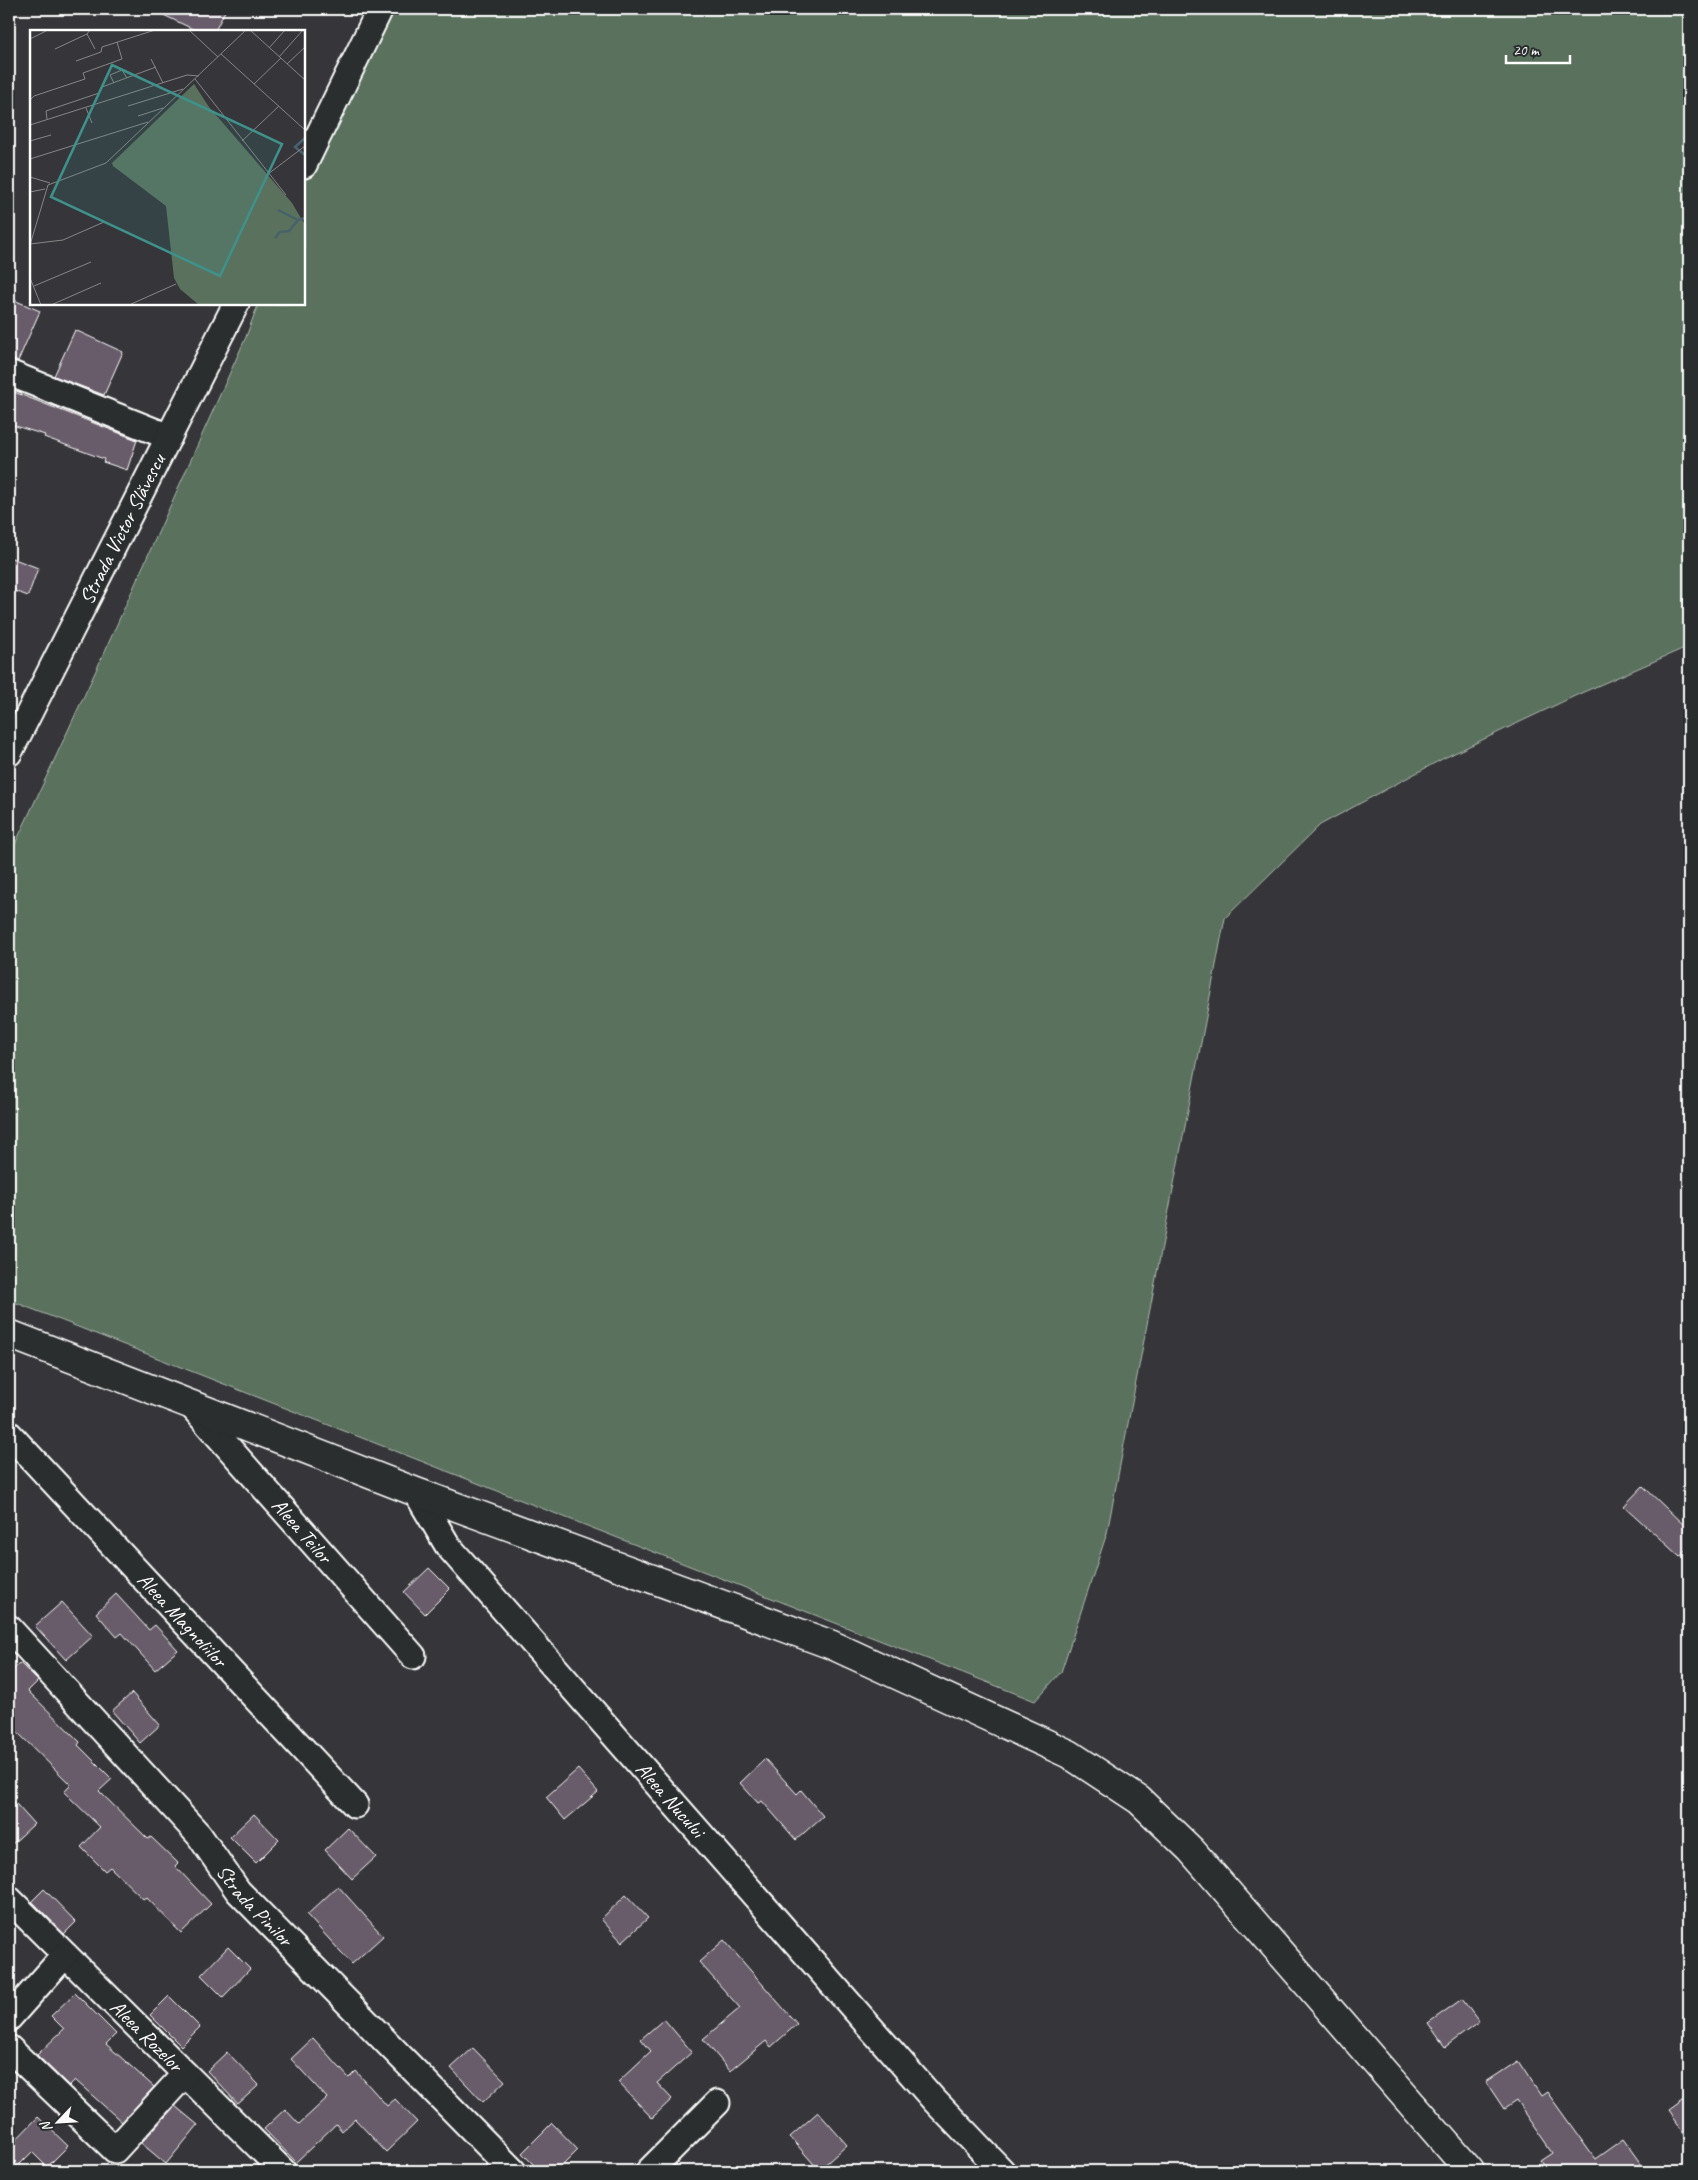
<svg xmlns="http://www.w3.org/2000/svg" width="1698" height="2180" viewBox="0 0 1698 2180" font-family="Caveat,sans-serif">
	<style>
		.green { fill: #5a715d; stroke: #acb8ae }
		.building { fill: #685c6a; stroke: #fff }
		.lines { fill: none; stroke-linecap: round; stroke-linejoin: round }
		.minor-casing { stroke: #fff; stroke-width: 29 }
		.primary-casing { stroke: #fff; stroke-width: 31 }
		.minor { stroke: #2a2d2e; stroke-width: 25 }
		.primary { stroke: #2a2d2e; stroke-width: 28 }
		.labels { text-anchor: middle; stroke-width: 4; stroke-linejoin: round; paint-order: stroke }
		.street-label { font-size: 21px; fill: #fff; stroke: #2a2d2e }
		.inset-river { fill: none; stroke: #47626b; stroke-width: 2.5 }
		.inset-road { fill: none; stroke: #868689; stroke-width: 1 }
		.view { fill: #3f918b; fill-opacity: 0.15; stroke: #3f918b; stroke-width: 2.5 }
		.inset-edge { fill: none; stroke: #fff; stroke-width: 2.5 }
	</style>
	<rect width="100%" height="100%" fill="#36363a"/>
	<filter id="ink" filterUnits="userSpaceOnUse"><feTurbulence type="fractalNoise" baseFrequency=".02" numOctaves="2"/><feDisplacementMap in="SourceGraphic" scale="10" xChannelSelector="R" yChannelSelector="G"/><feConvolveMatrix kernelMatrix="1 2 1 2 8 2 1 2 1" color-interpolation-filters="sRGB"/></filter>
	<g filter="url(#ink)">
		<!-- green -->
		<path class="green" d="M394,9h1295v637l-110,48 -135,64 -124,67 -95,93 -118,615 -46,139 -26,29 -1026,-401v-443l96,-206 141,-314 12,-33h46v-127z"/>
		<!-- building -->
		<g class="building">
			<path d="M151,9h75l-11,22h-18z"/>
			<path d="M9,298l31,13 -22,50 -9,-2z"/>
			<path d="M75,330l48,22 -19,43 -50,-19z"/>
			<path d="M9,390l128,50 -10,30 -24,-8 1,-3 -60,-22 1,-2 -36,-11z"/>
			<path d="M9,557l29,11 -10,28 -19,-7z"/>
			<path d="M1643,1486l46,44v17l-9,10 -56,-51z"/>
			<path d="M429,1568l21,21 -25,25 -21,-22z"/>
			<path d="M116,1594l33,36 6,-5 23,25 -23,20 -33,-37 -5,4 -21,-24z"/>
			<path d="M62,1602l31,34 -27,24 -31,-34z"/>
			<path d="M20,1663l18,18 -10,10 52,51 -2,3 34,34 -13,12 49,48 3,-2 27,26 -3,3 36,38 -30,29 -35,-36 -3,2 -33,-32 -5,4 -24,-24 19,-20 -36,-35 7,-7 -62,-61v-53l1,2z"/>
			<path d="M132,1693l28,32 -20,18 -28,-32z"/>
			<path d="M765,1759l32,35 4,-4 22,26 -27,24 -34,-39 -4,2 -18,-20z"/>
			<path d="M578,1769l20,23 -33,28 -19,-23z"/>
			<path d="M9,1796l25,28 -25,23z"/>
			<path d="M254,1814l25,26 -23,23 -26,-26z"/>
			<path d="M348,1828l28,29 -24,22 -27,-29z"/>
			<path d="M338,1886l45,50 -31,28 -45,-49z"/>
			<path d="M44,1889l32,33 -12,12 -32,-33z"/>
			<path d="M626,1895l22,23 -26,24 -21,-23z"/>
			<path d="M724,1940l73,84 -26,23 -5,-6 -36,30 -27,-32 37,-31 -41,-46z"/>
			<path d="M228,1947l22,22 -27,28 -22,-22z"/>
			<path d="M75,1993l41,41 -10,10 48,43 -32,35 -47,-42 -6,6 -32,-31 27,-26 -13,-13z"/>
			<path d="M169,1996l31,31 -19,19 -31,-31z"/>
			<path d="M1462,1999l17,23 -34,25 -17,-24z"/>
			<path d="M664,2019l28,33 -35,31 15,16 -20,19 -34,-36 33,-31 -10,-12z"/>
			<path d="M313,2038l36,40 7,-7 31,35 8,-7 22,23 -31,30 -31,-33 -13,12 -6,-7 -40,38 -32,-33 21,-20 14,15 28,-26 -36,-39z"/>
			<path d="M473,2048l32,33 -22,21 -32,-34z"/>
			<path d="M227,2052l32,33 -21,19 -31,-33z"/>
			<path d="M1518,2061l23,35 6,-4 48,67 28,-20 23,32h-99l-7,-10 12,-8 -36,-52 -12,8 -18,-27z"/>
			<path d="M1689,2097v45l-21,-30z"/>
			<path d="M175,2106l23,19 -32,39 -25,-21z"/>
			<path d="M818,2112l29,33 -28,25 -29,-33z"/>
			<path d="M38,2117l30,29 -21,21 -15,-15 -19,19h-4v-24z"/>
			<path d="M552,2123l26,27 -21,21h-17l-18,-18z"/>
		</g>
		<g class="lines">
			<defs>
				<g id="minor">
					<path d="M304,165l76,-156"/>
					<path d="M9,373l160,64"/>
					<path id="s1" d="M9,753l227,-449"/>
					<path id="s2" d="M190,1404l223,252"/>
					<path id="s3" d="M9,1434l346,371"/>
					<path id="s4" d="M416,1492l32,54 486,554 68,71"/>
					<path id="s5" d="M9,1628l190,207 39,56 275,280"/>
					<path id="s6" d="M9,1899l274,272"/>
					<path d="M9,2018l56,-63"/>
					<path d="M9,2048l106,102 70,-76"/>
					<path d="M649,2171l68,-68"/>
				</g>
				<path id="primary" d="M9,1334l407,158 416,153 237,109 70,46 52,50 279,321"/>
			</defs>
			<!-- minor casing -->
			<use href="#minor" class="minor-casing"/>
			<!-- primary casing -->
			<use href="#primary" class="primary-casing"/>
			<!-- minor -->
			<use href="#minor" class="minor"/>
			<!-- primary -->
			<use href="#primary" class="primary"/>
		</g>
	</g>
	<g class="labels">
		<!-- street labels -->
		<g class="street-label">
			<text dy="7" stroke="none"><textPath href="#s1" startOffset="251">Strada Victor Slăvescu</textPath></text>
			<text dy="7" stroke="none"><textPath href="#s2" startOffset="169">Aleea Teilor</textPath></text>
			<text dy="7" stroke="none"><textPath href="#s3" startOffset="254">Aleea Magnoliilor</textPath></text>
			<text dy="7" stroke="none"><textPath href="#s4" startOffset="400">Aleea Nucului</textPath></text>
			<text dy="7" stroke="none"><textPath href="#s5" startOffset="371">Strada Pinilor</textPath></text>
			<text dy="7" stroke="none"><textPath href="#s6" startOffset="194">Aleea Rozelor</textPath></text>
		</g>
	</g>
	<!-- overview -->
	<g transform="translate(30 30)">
		<rect width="275" height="275" fill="#36363a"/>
		<path d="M164,54l15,23 83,96 13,22v80h-106l-19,-16 -6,-11 -8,-72 -53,-40 -1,-3z" fill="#5a715d"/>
		<path class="inset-river" d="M275,108l-10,9 10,8M248,180l20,10 7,-2M245,208l5,-6 9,-1 9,-11"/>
		<path class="inset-road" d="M60,0l-3,4 8,15M159,0l29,27M220,0l55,50M0,9l16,-8M239,18l16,-18M25,19l32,-15M191,24l84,76M249,27l24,-27M121,29l12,24M46,31l25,-9 1,-5 53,-17M257,34l18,-17M165,49l91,116M84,53l-4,-8 12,-5 5,8M224,54l27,-26M0,70l4,-4 51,-17 -2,-6 39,-14 -5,-17M98,76l55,-17M56,78l6,15M108,86l25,-8M17,89l-1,-8 53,-18 3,-6 54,-20M0,95l157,-50 12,1M0,111l21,-6M212,111l37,-35M0,129l118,-37M238,144l37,-28M0,147l20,6M0,162l15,-3M0,214l33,-4 41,-18M0,215l18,-60 58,-22 140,-133M0,248l11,27M4,256l57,-24M21,275l50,-22M99,275l47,-21"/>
		<path class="view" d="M82,35l170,79 -62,132 -169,-79z"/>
		<rect width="275" height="275" class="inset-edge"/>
	</g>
	<!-- margin -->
	<rect width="1698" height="2180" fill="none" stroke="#2a2d2e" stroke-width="30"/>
	<rect x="15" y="15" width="1668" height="2150" fill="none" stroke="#fff" stroke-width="2" filter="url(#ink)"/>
	<!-- north arrow -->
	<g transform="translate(58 2122) rotate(245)" stroke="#2a2d2e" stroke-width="4" paint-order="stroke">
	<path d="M0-4L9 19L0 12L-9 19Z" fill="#ffffff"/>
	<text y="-8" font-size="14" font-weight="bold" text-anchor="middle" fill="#ffffff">N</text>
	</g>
	<!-- scale -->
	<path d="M1506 55v8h64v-8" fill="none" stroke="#ffffff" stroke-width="2.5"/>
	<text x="1513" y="55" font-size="15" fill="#ffffff" stroke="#2a2d2e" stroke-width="4" paint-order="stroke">20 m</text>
</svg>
